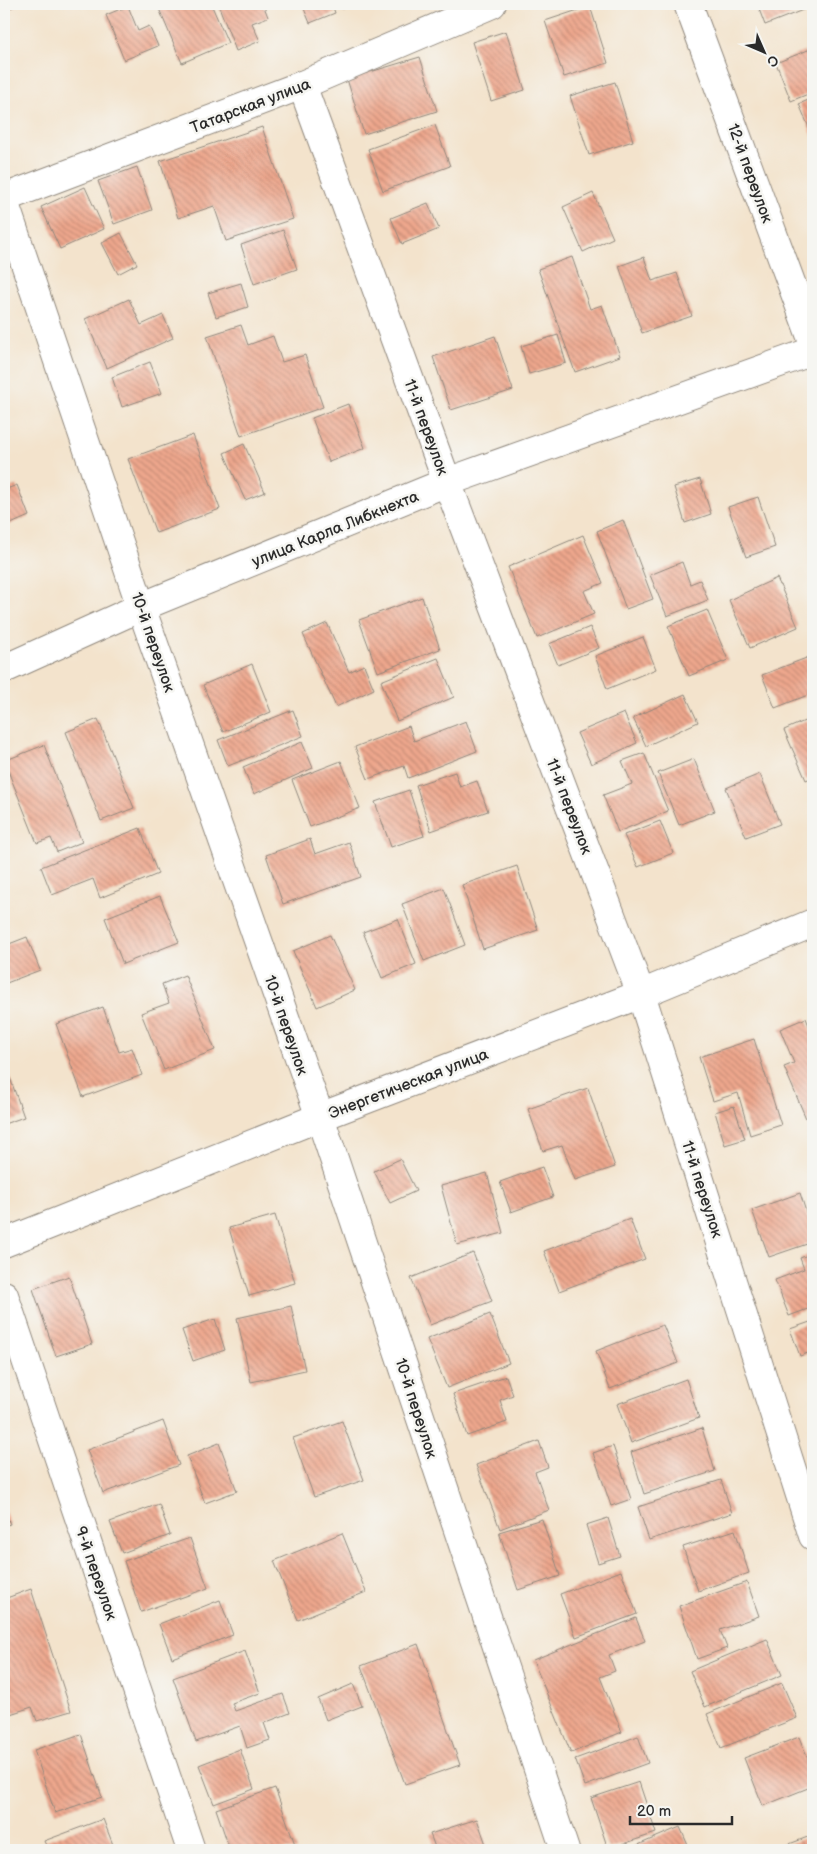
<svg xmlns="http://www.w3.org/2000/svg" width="817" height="1854" viewBox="0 0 817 1854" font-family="'Balsamiq Sans',sans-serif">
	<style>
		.building { fill: url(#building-back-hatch) }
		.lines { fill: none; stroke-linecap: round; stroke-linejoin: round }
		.minor-casing { stroke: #8f877c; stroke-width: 30 }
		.minor { stroke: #fff; stroke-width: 28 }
		.labels { text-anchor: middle; stroke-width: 5; stroke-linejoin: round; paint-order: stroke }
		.street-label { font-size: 16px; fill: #2b2b2b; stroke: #f6f6f2 }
	</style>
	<defs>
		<pattern id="building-back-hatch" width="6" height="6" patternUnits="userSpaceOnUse" patternTransform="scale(1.25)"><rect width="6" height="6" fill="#eea78d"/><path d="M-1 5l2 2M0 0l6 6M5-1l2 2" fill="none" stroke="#c18873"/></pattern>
	</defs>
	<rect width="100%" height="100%" fill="#f6f6f2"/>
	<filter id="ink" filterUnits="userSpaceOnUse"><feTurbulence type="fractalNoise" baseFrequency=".02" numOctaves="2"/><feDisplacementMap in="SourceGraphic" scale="10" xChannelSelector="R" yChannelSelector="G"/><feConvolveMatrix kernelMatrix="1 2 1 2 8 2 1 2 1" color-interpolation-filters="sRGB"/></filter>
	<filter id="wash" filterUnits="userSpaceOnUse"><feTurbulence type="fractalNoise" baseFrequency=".0096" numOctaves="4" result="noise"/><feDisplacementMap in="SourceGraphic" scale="20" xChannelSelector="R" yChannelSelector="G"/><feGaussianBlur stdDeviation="1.12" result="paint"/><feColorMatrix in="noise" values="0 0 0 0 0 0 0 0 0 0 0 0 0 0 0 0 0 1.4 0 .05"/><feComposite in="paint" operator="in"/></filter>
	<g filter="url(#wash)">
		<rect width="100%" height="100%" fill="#f3e3cc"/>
		<g id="blocks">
			<!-- building -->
			<g class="building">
				<path d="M4,4h15l-15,7z"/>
				<path d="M157,4h54l17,39 -46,20z"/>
				<path d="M218,4h45l5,13 -16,6 8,18 -24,10z"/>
				<path d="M302,4h30l3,9 -25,10z"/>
				<path d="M340,4h16l-14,5z"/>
				<path d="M757,4h56v2l-48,19z"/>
				<path d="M128,6l10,25 11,-5 9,20 -34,14 -18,-45z"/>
				<path d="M590,6l18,57 -44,14 -19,-56z"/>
				<path d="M506,31l19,59 -34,11 -19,-59z"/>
				<path d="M813,48v44l-22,9 -15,-38z"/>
				<path d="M420,57l17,54 -73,23 -17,-55z"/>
				<path d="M615,82l18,59 -44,14 -19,-59z"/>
				<path d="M813,98v39l-14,-33z"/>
				<path d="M435,125l15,41 -67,25 -15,-42z"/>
				<path d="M262,127l31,92 -67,22 -12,-35 -36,12 -18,-57z"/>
				<path d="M137,167l15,43 -38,14 -16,-43z"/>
				<path d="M85,187l19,42 -44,20 -19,-42z"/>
				<path d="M593,193l20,45 -30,14 -20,-45z"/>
				<path d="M428,203l11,26 -37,15 -11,-26z"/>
				<path d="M283,230l14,39 -43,15 -13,-39z"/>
				<path d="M121,233l16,31 -19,10 -16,-31z"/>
				<path d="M572,257l18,52 12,-4 18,51 -45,16 -37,-103z"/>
				<path d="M644,257l8,24 25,-8 15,43 -50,17 -23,-67z"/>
				<path d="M241,283l7,24 -32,10 -8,-24z"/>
				<path d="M129,299l12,26 22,-10 10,23 -66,30 -22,-49z"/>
				<path d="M241,325l7,20 25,-9 9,26 23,-7 18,52 -82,29 -34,-100z"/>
				<path d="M558,335l8,28 -37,11 -8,-28z"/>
				<path d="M495,336l18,54 -62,20 -18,-53z"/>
				<path d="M150,362l12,31 -40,14 -10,-30z"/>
				<path d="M348,404l17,44 -36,14 -17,-44z"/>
				<path d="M193,435l27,74 -64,24 -28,-74z"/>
				<path d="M244,444l21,48 -20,8 -21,-47z"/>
				<path d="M700,479l11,35 -26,9 -11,-36z"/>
				<path d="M17,485l12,31 -25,11v-37z"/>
				<path d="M758,497l17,50 -29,10 -18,-50z"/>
				<path d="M623,520l30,79 -27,10 -29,-78z"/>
				<path d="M583,535l20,48 -19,8 10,23 -57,24 -29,-71z"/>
				<path d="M682,562l8,22 10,-4 8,20 -41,16 -17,-41z"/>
				<path d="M777,578l21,49 -48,21 -21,-48z"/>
				<path d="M422,597l18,52 -62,23 -19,-52z"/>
				<path d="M707,610l21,50 -39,16 -21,-50z"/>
				<path d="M327,623l22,49 15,-7 10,24 -38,18 -33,-73z"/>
				<path d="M590,627l9,21 -41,17 -9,-21z"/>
				<path d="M643,637l13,32 -49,20 -12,-33z"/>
				<path d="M809,657l4,11v25l-38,15 -13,-33z"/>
				<path d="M438,658l16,39 -57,24 -16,-40z"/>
				<path d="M252,664l19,48 -48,20 -20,-47z"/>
				<path d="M685,694l13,28 -52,24 -13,-28z"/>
				<path d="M293,710l10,26 -75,30 -10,-26z"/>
				<path d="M624,713l13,30 -46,21 -14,-31z"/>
				<path d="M98,719l36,89 -33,13 -35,-89z"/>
				<path d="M807,720l5,11h1v46l-7,3 -22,-50z"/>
				<path d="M466,721l11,30 -69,27 -4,-12 -36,13 -13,-32 54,-21 5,15z"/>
				<path d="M302,742l11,26 -59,26 -11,-27z"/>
				<path d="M44,745l38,97 -25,10 -6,-14 -14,5 -33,-82z"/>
				<path d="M644,753l24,58 -50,21 -15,-37 29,-11 -10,-23z"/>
				<path d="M694,759l21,52 -36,14 -21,-52z"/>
				<path d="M341,761l19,47 -50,19 -18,-47z"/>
				<path d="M455,772l5,15 17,-6 11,30 -57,20 -15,-46z"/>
				<path d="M760,774l20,50 -34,13 -20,-49z"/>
				<path d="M409,790l15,46 -33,11 -16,-45z"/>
				<path d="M660,821l13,32 -35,14 -14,-32z"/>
				<path d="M140,828l18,46 -58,24 -7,-19 -41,16 -11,-28z"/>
				<path d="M310,839l5,15 34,-12 12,35 -78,27 -17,-49z"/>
				<path d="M517,866l21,64 -55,19 -21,-64z"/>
				<path d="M444,888l21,57 -41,16 -22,-57z"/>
				<path d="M160,896l19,46 -56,22 -18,-46z"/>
				<path d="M398,919l18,45 -34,14 -19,-46z"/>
				<path d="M330,935l25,55 -38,17 -24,-56z"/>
				<path d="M27,937l13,33 -36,14v-38z"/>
				<path d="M185,975l30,75 -51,20 -23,-57 28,-10 -7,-19z"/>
				<path d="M103,1007l16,45 13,-4 10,27 -59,22 -27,-73z"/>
				<path d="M806,1018l7,18v85l-5,2 -24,-56 10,-4 -14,-34z"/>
				<path d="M754,1039l27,86 -31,10 -12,-42 -25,8 -14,-44z"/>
				<path d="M4,1061l20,56 -20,7z"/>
				<path d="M588,1088l27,79 -40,13 -13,-35 -19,6 -15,-42z"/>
				<path d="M734,1106l11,33 -20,6 -10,-33z"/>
				<path d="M400,1159l16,32 -26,12 -16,-32z"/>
				<path d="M542,1167l11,30 -42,15 -11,-30z"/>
				<path d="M487,1173l16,60 -46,12 -16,-59z"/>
				<path d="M800,1193l8,25 5,-2v26l-44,15 -17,-47z"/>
				<path d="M275,1215l20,68 -46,13 -20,-68z"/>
				<path d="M630,1219l15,40 -86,32 -15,-40z"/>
				<path d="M473,1253l19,48 -62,24 -19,-47z"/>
				<path d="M813,1253v54l-24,9 -14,-36 29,-11 -4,-11z"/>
				<path d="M69,1276l23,68 -36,12 -23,-67z"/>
				<path d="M291,1306l14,64 -54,12 -14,-64z"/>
				<path d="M490,1314l19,49 -62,25 -20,-49z"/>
				<path d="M215,1319l10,31 -32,11 -11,-31z"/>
				<path d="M813,1321v30l-13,5 -10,-27z"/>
				<path d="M663,1325l15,38 -68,26 -14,-38z"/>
				<path d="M506,1376l7,19 -13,5 7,22 -40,14 -14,-42z"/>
				<path d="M686,1379l13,39 -68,25 -14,-39z"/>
				<path d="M163,1421l16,44 -76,28 -16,-43z"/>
				<path d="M342,1421l22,59 -50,17 -21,-59z"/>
				<path d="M702,1428l13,43 -71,23 -13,-42z"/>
				<path d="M539,1441l9,26 -13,5 14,38 -49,19 -24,-64z"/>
				<path d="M219,1443l18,48 -32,12 -18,-47z"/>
				<path d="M613,1446l18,53 -20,7 -18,-53z"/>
				<path d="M721,1480l11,33 -83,27 -11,-33z"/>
				<path d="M159,1504l11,31 -48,18 -12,-31z"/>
				<path d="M4,1510l6,14 -6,2z"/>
				<path d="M608,1518l12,38 -22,7 -12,-38z"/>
				<path d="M542,1519l18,57 -42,14 -19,-58z"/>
				<path d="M735,1530l14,43 -51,18 -15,-44z"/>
				<path d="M342,1533l24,59 -68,28 -24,-59z"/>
				<path d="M190,1538l18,50 -67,24 -17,-51z"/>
				<path d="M621,1571l16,43 -61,23 -16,-43z"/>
				<path d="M747,1582l12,34 -39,14 7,18 -30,11 -18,-53z"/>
				<path d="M31,1589l40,122 -34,10 -5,-14 -28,9v-117z"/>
				<path d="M220,1600l13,35 -61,23 -13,-34z"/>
				<path d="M636,1618l9,23 -36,14 6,16 -15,6 22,55 -51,21 -38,-93z"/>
				<path d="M767,1639l15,36 -77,32 -15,-36z"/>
				<path d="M418,1644l42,121 -55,19 -44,-118z"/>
				<path d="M245,1651l15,42 -28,10 3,8 48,-17 7,19 -26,10 6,17 -23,8 -7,-22 -44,16 -23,-64z"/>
				<path d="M782,1683l15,35 -76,30 -14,-34z"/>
				<path d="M353,1684l9,22 -36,14 -8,-21z"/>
				<path d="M81,1734l21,63 -47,16 -21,-63z"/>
				<path d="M638,1736l10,27 -63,23 -10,-27z"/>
				<path d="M799,1737l14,35v14l-50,20 -19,-48z"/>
				<path d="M240,1749l14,40 -40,15 -15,-39z"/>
				<path d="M639,1782l17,51 -48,16 -17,-51z"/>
				<path d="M275,1788l22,62h-67l-14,-41z"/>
				<path d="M103,1819l12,31h-67l-4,-9z"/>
				<path d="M477,1819l11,31h-52l-6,-16z"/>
				<path d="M680,1827l10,23h-58l-1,-2z"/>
				<path d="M813,1835v15h-37v-1z"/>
			</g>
		</g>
	</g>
	<g filter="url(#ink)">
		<use href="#blocks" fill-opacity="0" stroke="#8f877c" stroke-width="1"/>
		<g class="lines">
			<defs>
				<g id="minor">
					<path d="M688,4l125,338"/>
					<path d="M302,85l145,397 194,512 172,542"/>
					<path d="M4,198l298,-113 190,-81"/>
					<path d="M4,201l137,406 179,510 245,733"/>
					<path d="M4,669l137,-62 306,-125 366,-131"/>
					<path d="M4,1243l316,-126 321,-123 172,-71"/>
					<path d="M4,1295l187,555"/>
				</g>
			</defs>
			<!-- minor casing -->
			<use href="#minor" class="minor-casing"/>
			<!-- minor -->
			<use href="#minor" class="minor"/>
		</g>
	</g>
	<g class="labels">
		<!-- street labels -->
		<g class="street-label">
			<text transform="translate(250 105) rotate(-21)" y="6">Татарская улица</text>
			<text transform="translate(751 173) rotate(70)" y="6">12-й переулок</text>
			<text transform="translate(427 427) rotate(70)" y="6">11-й переулок</text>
			<text transform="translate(335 528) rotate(-22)" y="6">улица Карла Либкнехта</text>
			<text transform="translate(154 642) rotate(71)" y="6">10-й переулок</text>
			<text transform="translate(570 806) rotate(69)" y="6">11-й переулок</text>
			<text transform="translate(287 1025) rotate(71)" y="6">10-й переулок</text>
			<text transform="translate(408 1083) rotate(-21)" y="6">Энергетическая улица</text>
			<text transform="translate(703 1189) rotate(72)" y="6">11-й переулок</text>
			<text transform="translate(417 1408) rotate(72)" y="6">10-й переулок</text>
			<text transform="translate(97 1573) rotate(71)" y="6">9-й переулок</text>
		</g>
	</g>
	<!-- margin -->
	<rect width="817" height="1854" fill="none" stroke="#f6f6f2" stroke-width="20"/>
	<!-- north arrow -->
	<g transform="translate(764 52) rotate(135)" stroke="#f6f6f2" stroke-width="4" paint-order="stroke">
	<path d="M0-4L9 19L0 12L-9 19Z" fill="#2b2b2b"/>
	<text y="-8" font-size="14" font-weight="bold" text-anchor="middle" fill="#2b2b2b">С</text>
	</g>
	<!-- scale -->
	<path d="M630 1816v8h102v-8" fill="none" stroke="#2b2b2b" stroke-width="2.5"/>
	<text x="637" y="1816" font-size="15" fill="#2b2b2b" stroke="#f6f6f2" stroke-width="4" paint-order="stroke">20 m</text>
</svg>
